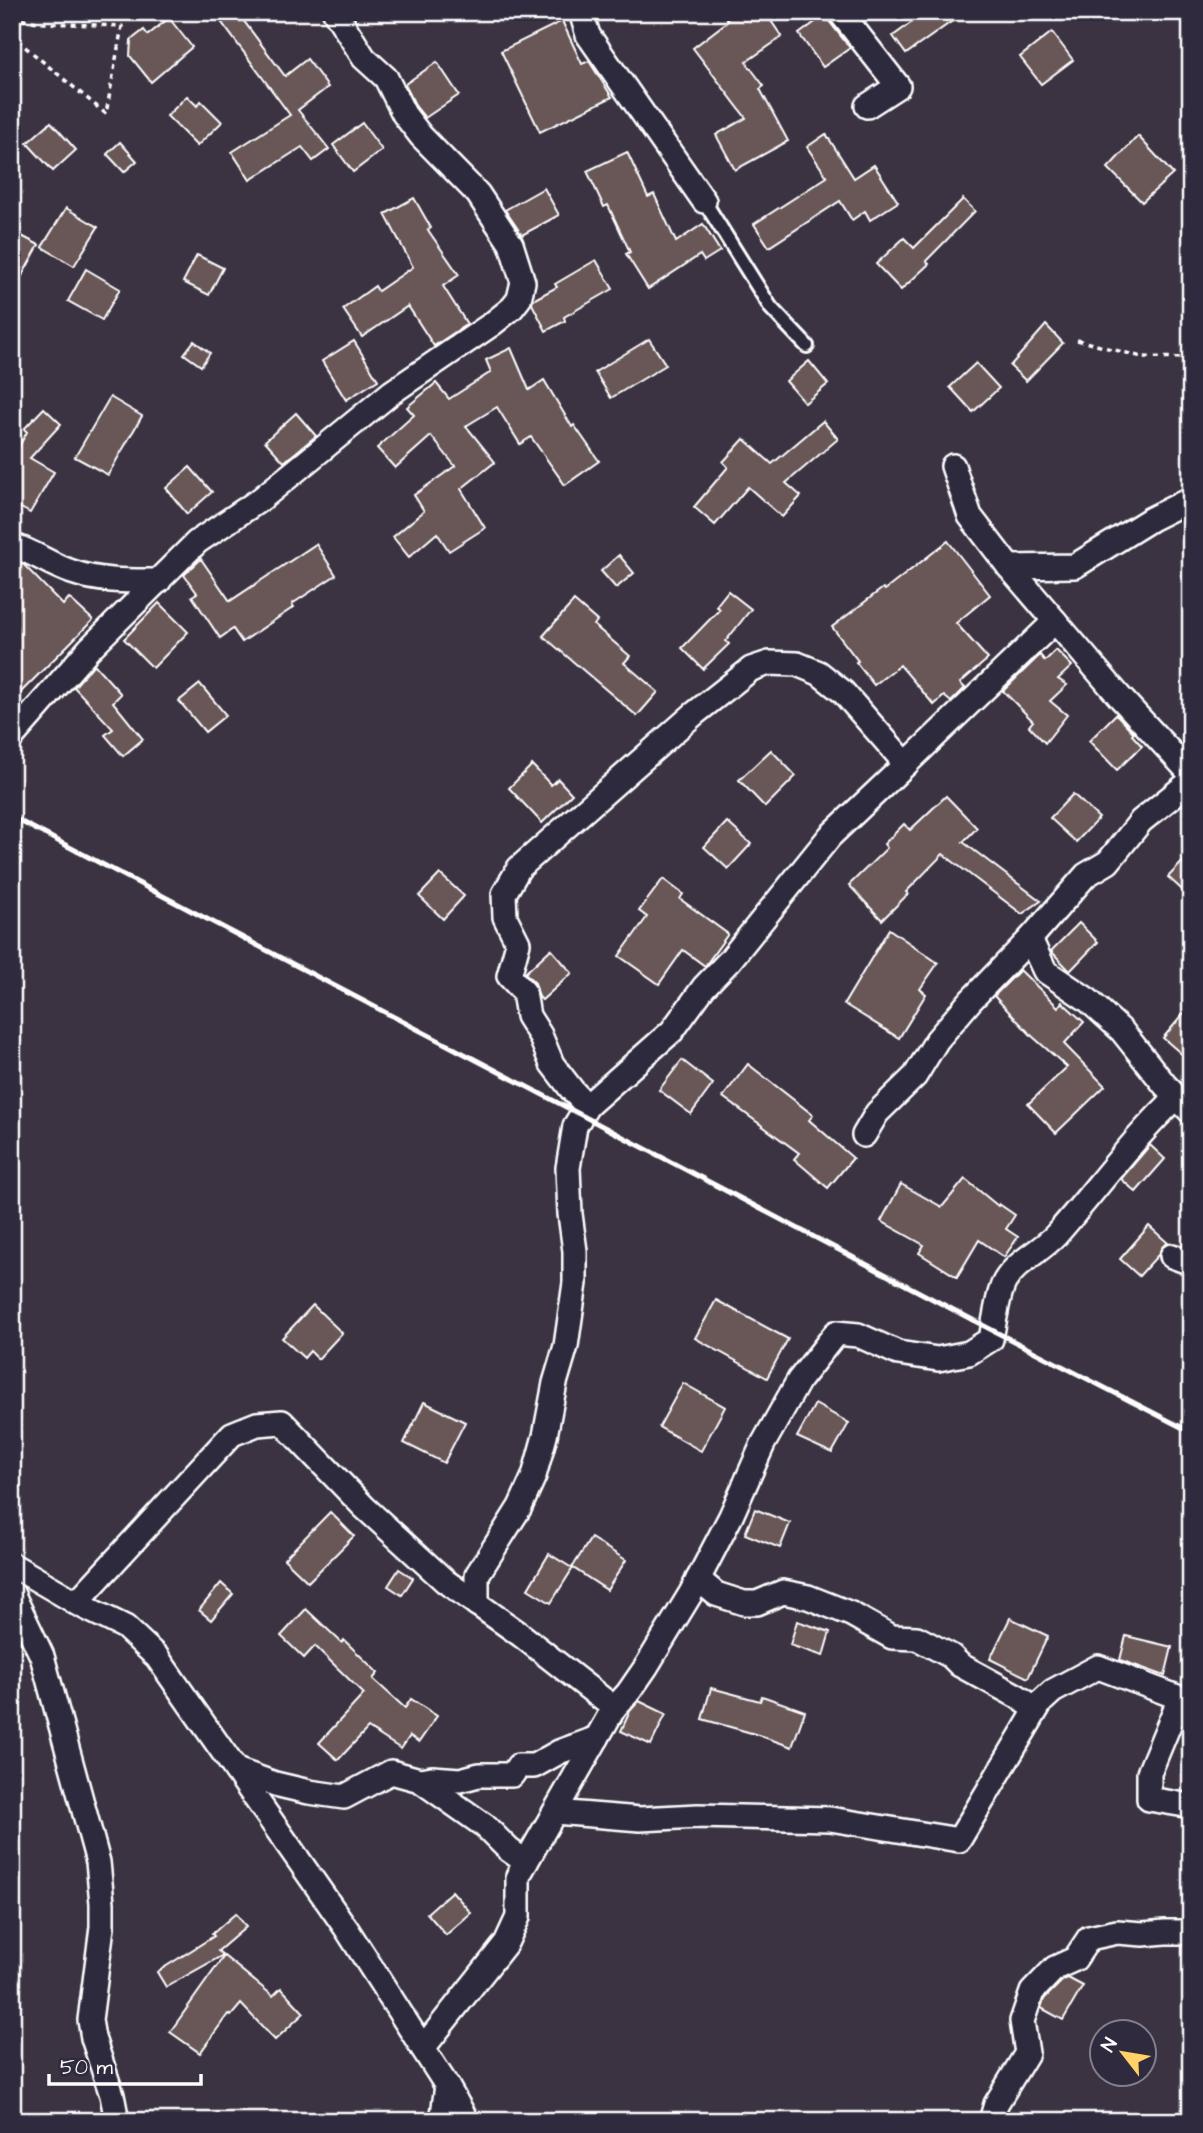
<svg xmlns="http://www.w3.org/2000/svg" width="1203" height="2133" viewBox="0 0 1203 2133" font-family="'Architects Daughter',sans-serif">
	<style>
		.building { fill: #695757; stroke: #fff; stroke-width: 2 }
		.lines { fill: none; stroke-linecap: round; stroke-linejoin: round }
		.service-casing { stroke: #fff; stroke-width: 18 }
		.minor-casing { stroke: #fff; stroke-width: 28 }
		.path { stroke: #fff; stroke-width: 3.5; stroke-dasharray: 5 5; stroke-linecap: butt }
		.service { stroke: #2f2a3d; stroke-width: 12 }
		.minor { stroke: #2f2a3d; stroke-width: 23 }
		.rail { stroke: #fff; stroke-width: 5 }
	</style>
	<rect width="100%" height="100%" fill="#3b3342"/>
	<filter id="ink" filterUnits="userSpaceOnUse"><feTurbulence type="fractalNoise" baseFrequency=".0143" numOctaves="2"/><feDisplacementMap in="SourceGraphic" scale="14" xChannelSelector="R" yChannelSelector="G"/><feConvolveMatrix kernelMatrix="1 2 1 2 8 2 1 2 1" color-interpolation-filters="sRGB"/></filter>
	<g filter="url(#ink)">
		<!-- building -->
		<g class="building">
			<path d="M214,12h23l48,64 22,-17 21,28 -30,23 31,39 -16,12 -11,-14 -52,33 -18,-28 58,-37z"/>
			<path d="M722,12h43l17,25 -36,25 18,24 -4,3 28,52 -53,29 -19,-35 30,-17 -53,-70 35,-27z"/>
			<path d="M926,12h39l-59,42 -13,-18z"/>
			<path d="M826,14l3,7 21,27 -27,19 -24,-33z"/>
			<path d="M169,18l23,29 -41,35 -21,-26 1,-16 13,-10 4,5z"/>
			<path d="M562,21l20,43 7,-3 23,36 -72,35 -39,-81z"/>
			<path d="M1052,32l21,28 -32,24 -21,-27z"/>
			<path d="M437,62l22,33 -34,23 -9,-11 -11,-23z"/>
			<path d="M187,96l10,10 4,-5 21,21 -25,24 -30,-30z"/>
			<path d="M51,122l25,28 -23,21 -26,-28z"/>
			<path d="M362,123l20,27 -29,22 -20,-27z"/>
			<path d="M826,134l28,44 20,-13 24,37 -28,18 -5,-9 -13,9 -12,-19 -71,46 -15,-23 73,-47 -20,-30z"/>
			<path d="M1138,136l35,38 -31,28 -34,-34z"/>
			<path d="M120,142l17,19 -13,11 -17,-18z"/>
			<path d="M627,152l21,45 6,-3 22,48 27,-18 17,27 -16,10 -4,-6 -52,34 -22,-35 4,-2 -22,-47 -4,2 -17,-36z"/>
			<path d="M544,188l15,27 -37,20 -17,-25z"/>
			<path d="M414,198l17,30 -3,2 31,45 -16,11 24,38 -33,22 -26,-40 -46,31 -19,-28 32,-23 3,5 35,-24 -28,-53z"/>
			<path d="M963,199l12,12 -49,50 3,3 -28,26 -25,-26 28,-26 10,10z"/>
			<path d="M66,208l32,19 -24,39 -32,-19z"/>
			<path d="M12,231l27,14 -27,49z"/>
			<path d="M197,255l26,13 -14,27 -26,-13z"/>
			<path d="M596,260l17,29 -49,28 1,4 -19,10 -14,-27 1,-4 24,-13 -2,-3z"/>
			<path d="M86,269l34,20 -18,31 -34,-19z"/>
			<path d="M1046,325l17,18 -37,38 -16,-15z"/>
			<path d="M649,339l17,26 -55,33 -16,-26z"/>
			<path d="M194,341l16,12 -9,13 -17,-12z"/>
			<path d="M354,341l24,39 -32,20 -24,-39z"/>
			<path d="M511,348l18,42 15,-10 28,47 2,-2 25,36 -34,24 -34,-48 -11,7 -23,-37 -31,19 29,36 -34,27 24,39 -36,23 -12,-18 -28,24 -16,-20 31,-26 -10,-16 41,-29 -24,-30 -36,32 -18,-20 37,-33 -7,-8 29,-24 13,16 42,-27 -5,-12z"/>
			<path d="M809,361l19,23 -23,19 -19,-22z"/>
			<path d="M976,363l23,25 -26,24 -23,-25z"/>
			<path d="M110,397l32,19 -34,59 -33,-18z"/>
			<path d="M44,408l17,16 -31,34 24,14 -24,41 -18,-10v-55l5,2 10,-18 -3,-3z"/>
			<path d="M296,413l20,23 -32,26 -19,-21z"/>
			<path d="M823,421l15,18 -52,44 15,13 -19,21 -34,-30 -33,38 -21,-18 34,-40 -5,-5 21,-23 28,25z"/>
			<path d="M190,467l22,25 -25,22 -21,-26z"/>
			<path d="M948,541l42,54 -34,28 32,36 -28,24 5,5 -14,14 -7,-6 -10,9 -34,-40 -26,20 -18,-23 2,-1 -26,-34 51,-39 2,2z"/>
			<path d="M316,544l20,31 -44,29 2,3 -52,35 -9,-13 -13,9 -28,-42 5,-3 -13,-18 17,-16 29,42z"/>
			<path d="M619,555l15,18 -18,15 -15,-17z"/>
			<path d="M12,560l12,5 39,40 6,-7 24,22 -81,81z"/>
			<path d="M728,591l23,18 -25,32 3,3 -26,25 -21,-21 38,-39 -4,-3z"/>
			<path d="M574,601l23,20 -3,4 36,31 -6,7 34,29 -21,24 -94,-80z"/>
			<path d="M159,603l29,29 -35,36 -29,-29z"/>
			<path d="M1056,650l16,16 -14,13 9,6 -17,16 17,14 -22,28 -16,-17 4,-5 -30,-30 37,-36 5,6z"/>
			<path d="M94,664l27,30 -8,8 30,37 -20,17 -18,-21 8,-6 -39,-42z"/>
			<path d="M200,684l26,31 -21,17 -26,-31z"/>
			<path d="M1116,714l18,19 -2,2 10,11 -25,24 -28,-29z"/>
			<path d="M771,750l25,26 -31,31 -26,-27z"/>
			<path d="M532,765l19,20 7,-6 14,15 -30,29 -33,-35z"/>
			<path d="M1073,794l26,24 -23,24 -26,-24z"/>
			<path d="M946,796l31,32 -14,14 78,59 -19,13 -79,-60 -37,38 2,2 -26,26 -33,-35 38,-37 -3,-4 20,-20 6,6z"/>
			<path d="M727,822l24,22 -23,25 -24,-22z"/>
			<path d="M1191,853v45l-23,-21z"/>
			<path d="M440,874l24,22 -21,23 -24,-23z"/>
			<path d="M663,879l20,15 -3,5 48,35 -23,32 -22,-16 -24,34 -40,-28 28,-39 -8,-6z"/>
			<path d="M1079,923l19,19 -28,29 -19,-20z"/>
			<path d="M889,929l49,34 -18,26 6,5 -27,44 -55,-34z"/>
			<path d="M551,949l21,24 -30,27 -3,-3 -4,-14 -10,-10z"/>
			<path d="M1020,970l38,37 4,-5 22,20 -20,22 41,42 -49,47 -28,-29 39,-37 -35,-31 -38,-40z"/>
			<path d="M1191,1005v43l-7,8 -21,-18z"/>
			<path d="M682,1060l31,24 -22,30 -32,-24z"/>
			<path d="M748,1064l65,51 -4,5 44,38 -25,30 -34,-29 5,-6 -76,-56z"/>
			<path d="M1150,1145l15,14 -29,33 -15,-13z"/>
			<path d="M965,1179l33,27 1,-2 16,11 -9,14 12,8 -14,20 -25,-17 -22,37 -38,-24 5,-8 -43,-24 20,-37 41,23z"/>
			<path d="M1149,1226l19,17 -5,3 -4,8 -20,22 -19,-17z"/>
			<path d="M716,1300l72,39 -21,39 -72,-40z"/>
			<path d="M313,1305l29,28 -24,26 -8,-8 -6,7 -22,-20z"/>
			<path d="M683,1383l42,24 -24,44 -42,-24z"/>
			<path d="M424,1402l41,20 -21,41 -40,-20z"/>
			<path d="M815,1404l34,19 -17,30 -35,-16z"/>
			<path d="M755,1509l35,14 -10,25 -35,-14z"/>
			<path d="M330,1512l24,24 -46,46 -24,-23z"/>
			<path d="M591,1538l35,22 -19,30 -34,-22 -22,35 -23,-14 21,-35 23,14z"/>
			<path d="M399,1569l14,9 -11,17 -14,-9z"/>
			<path d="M221,1583l12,11 -22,26 -12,-10z"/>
			<path d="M306,1609l36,34 2,-3 34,33 -5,6 32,29 6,-9 26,17 -18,26 -9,-6 -9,13 -33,-21 -30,32 -19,-17 45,-49 -49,-48 -11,12 -23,-22z"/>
			<path d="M1010,1618l38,18 -20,42 -38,-19z"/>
			<path d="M797,1621l33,11 -7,24 -33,-11z"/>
			<path d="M1126,1636l46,11 -7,29 -45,-16z"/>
			<path d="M711,1688l49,13 2,-5 43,15 -13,36 -37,-13 -53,-15z"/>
			<path d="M639,1701l27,13 -15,31 -30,-14 9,-20z"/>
			<path d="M452,1891l19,22 -25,22 -19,-22z"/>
			<path d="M236,1913l10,14 -28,24 5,4 -57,32 -9,-15 57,-36 -2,-2z"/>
			<path d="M224,1956l49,40 8,-8 23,25 -29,27 -34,-36 -10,12 -3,-2 -28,39 -30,-21z"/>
			<path d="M1068,1978l15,8 -20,34 -22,-12 3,-9 19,-19z"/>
		</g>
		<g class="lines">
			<defs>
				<path id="service" d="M704,201l67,107 36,38"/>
				<g id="minor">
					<path d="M581,12l7,23 116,166"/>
					<path d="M840,12l58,74 -31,20"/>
					<path d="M953,466l17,50 39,51 110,129 72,78"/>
					<path d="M12,545c22,7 40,21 60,27 28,10 58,9 87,9"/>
					<path d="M1009,567l66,-1 76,-47 40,-20"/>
					<path d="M12,737l77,-88 108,-107 64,-43 131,-107 100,-68 20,-16 7,-9 4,-17 -12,-38 -33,-50 -57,-58 -17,-22 -18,-36 -22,-20 -29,-46"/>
					<path d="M1191,781l-50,40 -33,41 -22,13 -56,64 15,32 43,29 34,31 43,54 26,27"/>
					<path d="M587,1106l85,-75 32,-44 26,-27 100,-124 76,-72"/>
					<path d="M864,1135l13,-22 38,-37 22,-36 34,-40 59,-61"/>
					<path d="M1172,1256l19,7"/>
					<path d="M12,1565l74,43 39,19 32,30 189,271 101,158 20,35"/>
					<path d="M698,1579l18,15 28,9h13l26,-11 25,5 43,17 41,23 25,1 34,18 9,9 57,31 19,13"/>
					<path d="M12,1593l30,63 56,206 4,41v24l-12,93 3,18 19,57 5,26"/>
					<path d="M76,1603l156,-169 25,-10 25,-2 82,85 81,74 76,54 93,73 -96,168v41l-12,26 -83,105"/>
					<path d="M477,1604v-29l43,-68 14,-31 11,-40 10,-53 11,-37 9,-63v-32l-5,-37 -2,-46 7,-42 12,-20 -15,-16 -20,-26 -12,-29 -12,-19 -4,-24 -15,-16 9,-33 -13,-26 -1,-23 15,-26 175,-154 57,-45 18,-6 28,1 22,9 24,19 63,72 149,-143"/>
					<path d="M614,1708l14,-15 18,-26 45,-74 40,-77 32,-72 36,-64 37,-47 22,2 40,18 40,6 31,-6 22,-14c3,-14 7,-47 14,-58 12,-20 35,-29 51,-46 41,-46 76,-96 121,-138"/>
					<path d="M236,1770l39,14 34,8 35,5 47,-25 29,8 65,46 24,24 17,12"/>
					<path d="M420,1780l12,-2 28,2 19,-5h33l6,-9h16l25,-14 38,-14"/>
					<path d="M555,1812l85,7 58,-3 132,3 129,21 82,-138 12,-11 45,-24 82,31 -31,75v26l42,7"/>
					<path d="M442,2121l5,-35"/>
					<path d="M991,2121l5,-17 31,-51 -5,-32 10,-29 23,-24 20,-9 14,-21 28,-6 26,2 22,-2h26"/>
				</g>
			</defs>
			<!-- service casing -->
			<use href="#service" class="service-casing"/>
			<!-- minor casing -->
			<use href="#minor" class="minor-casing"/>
			<!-- path -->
			<g class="path">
				<path d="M12,18l32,5 78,3 -16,88 -94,-78"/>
				<path d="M1077,340l65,17 49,1"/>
			</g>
			<!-- service -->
			<use href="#service" class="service"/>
			<!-- minor -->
			<use href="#minor" class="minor"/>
			<!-- rail -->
			<path class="rail" d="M12,817l978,512 201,103"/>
		</g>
	</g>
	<!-- margin -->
	<rect width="1203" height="2133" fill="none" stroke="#2f2a3d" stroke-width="42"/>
	<rect x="21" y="21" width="1161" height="2091" fill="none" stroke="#fff" stroke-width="2.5" filter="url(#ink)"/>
	<!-- north arrow -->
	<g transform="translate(1123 2053) rotate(301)"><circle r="33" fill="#2f2a3d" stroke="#827f8b" stroke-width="2"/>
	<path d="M0-5L12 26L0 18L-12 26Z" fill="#ffd166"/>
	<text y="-10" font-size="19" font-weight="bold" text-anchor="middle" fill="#ffffff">N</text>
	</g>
	<!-- scale -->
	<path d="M49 2074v10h152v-10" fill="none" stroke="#ffffff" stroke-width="3.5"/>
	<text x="60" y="2074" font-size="21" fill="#ffffff" stroke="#2f2a3d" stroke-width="5" paint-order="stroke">50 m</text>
</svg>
